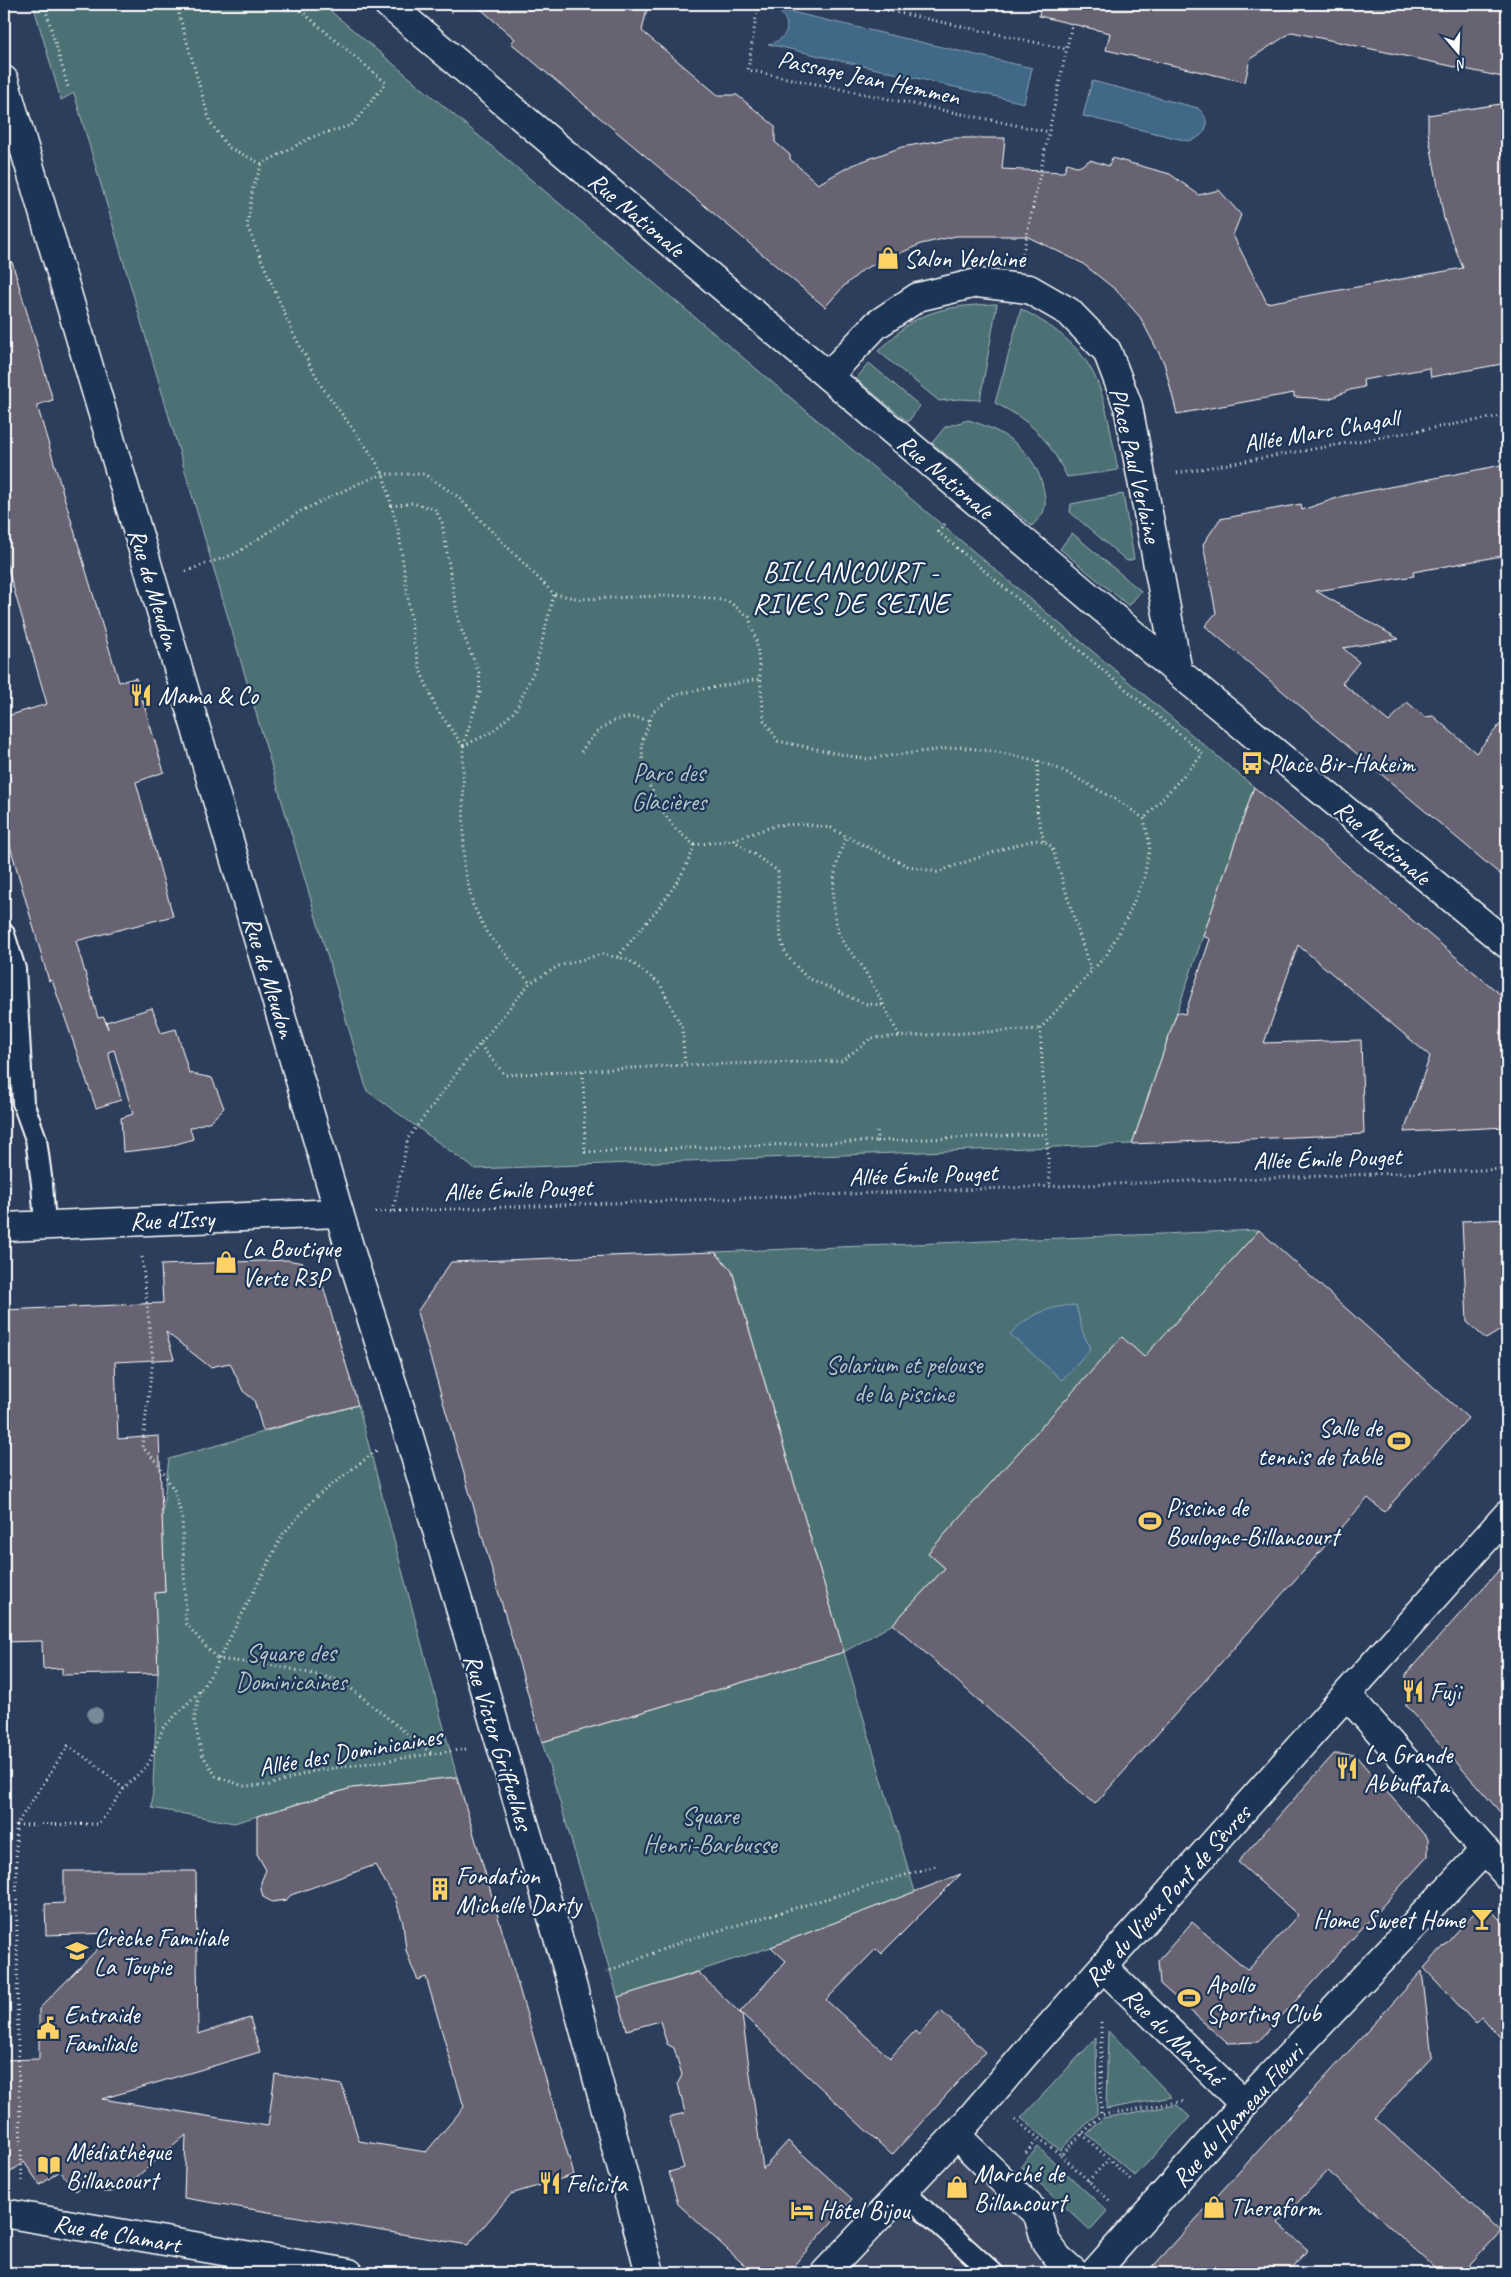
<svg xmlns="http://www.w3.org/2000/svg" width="1511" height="2277" viewBox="0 0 1511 2277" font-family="Caveat,sans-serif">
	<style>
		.built { fill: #3e4963 }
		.green { fill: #4b7174; stroke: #a5b8ba }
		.water { fill: #3f6887; stroke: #8ca4b7 }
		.building { fill: #676372; stroke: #fff }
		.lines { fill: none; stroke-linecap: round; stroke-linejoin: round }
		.lane-casing { stroke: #fff; stroke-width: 24 }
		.street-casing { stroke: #fff; stroke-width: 31 }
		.path { stroke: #fff; stroke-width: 3; stroke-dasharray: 1 4; stroke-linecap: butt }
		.lane { stroke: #1d3557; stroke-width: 20 }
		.street { stroke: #1d3557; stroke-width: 28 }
		.tree { fill: #788997 }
		.labels { text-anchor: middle; stroke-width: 4.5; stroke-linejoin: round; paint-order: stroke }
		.street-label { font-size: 25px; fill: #fff; stroke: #1d3557 }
		.poi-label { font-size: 25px; fill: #fff; stroke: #1d3557; text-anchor: start }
		.park-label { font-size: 25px; fill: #b7c6c7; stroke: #1d3557 }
		.quarter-label { font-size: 28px; letter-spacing: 1px; fill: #fff; stroke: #1d3557 }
	</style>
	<rect width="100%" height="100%" fill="#2c3e5c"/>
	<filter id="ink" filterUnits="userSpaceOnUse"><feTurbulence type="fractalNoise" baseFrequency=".02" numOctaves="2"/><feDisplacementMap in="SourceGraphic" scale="10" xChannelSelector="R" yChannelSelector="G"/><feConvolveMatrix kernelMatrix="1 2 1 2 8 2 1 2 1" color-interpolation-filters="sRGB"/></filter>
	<g filter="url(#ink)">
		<!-- built -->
		<path class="built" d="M956,2135l136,138h-267z"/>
		<!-- green -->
		<g class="green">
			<path d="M33,4h289l932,783 -122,357 -657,25 -108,-78 -293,-998 -13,7z"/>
			<path d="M997,304l-17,96 -21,-1 -20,2 -61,-50c10,-8 19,-18 29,-26 27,-18 59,-20 90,-21z"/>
			<path d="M1021,309c81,43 81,78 97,161l-51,7c-18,-37 -34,-55 -72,-74z"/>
			<path d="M869,363l51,43 -12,16 -52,-43z"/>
			<path d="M968,420c34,10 64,28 74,63 2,8 5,20 2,27 -1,5 -8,11 -12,16l-100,-83 13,-16z"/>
			<path d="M1123,494l11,65 -7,2 -57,-49 1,-8z"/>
			<path d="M1072,533l69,58 -12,15 -69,-57z"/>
			<path d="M1259,1230l-84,93 -14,49 -39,-34 -194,215 17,15 -52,56 -49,28 71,240 -144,55 -153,51 -76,-256 302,-90 -112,-381 -17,-19z"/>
			<path d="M358,1405l99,372 -105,11 -118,35 -82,-15 6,-135 -3,-80 10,-1 -3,-77 7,-56z"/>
			<path d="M1108,2031l64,66 -66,12z"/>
			<path d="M1096,2038l1,76 -37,36 -39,-32z"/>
			<path d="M1177,2105l13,12 -55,59 -48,-42 16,-16z"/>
			<path d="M1038,2147l69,64 -17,19 -69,-64z"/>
		</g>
		<!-- water -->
		<g class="water">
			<path d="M774,8l258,60 -8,35 -256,-59c23,-4 25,-25 6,-36z"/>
			<path d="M1092,81l106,27c15,14 9,29 -10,33l-105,-25z"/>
			<path d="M1076,1305l6,25 8,19 -28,31 -52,-46c18,-19 40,-28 66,-29z"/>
		</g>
		<!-- building -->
		<g class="building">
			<path d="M475,4h173l-6,27 76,64h19l38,31v16l15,13v4l28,25 34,-19 50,-18 52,-9h51l-3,31 62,3 3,-9 12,4 11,-7 19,6 3,-8 58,16 29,21 20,-5 22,25 -8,20 34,68 196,-35 -19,-49 -16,-87v-17l79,-12v260l-76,14 -2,-9 -66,12 1,7 -14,3 -21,9 -35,-2v-4l-117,21 -13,-51 -24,-46 -24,-27 -34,-27 -56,-27h-70l-35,8 -57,25 -20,17 -19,21 -314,-264 4,-4z"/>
			<path d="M1041,4h466v74l-215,-46 -42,27 -5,23 -139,-32 4,-17 -71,-17z"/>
			<path d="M12,262l41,138 -16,5 82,277 17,-4 28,94 -28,10 37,134 -97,25 22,77 6,-1 4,12 -2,-7 46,-14 9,25 15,-4 13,44 23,5 12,30 -13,13 -21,7 3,11 -26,8 -44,5 -2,-34 12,-4 -19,-64 -6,2 13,48 -25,8 -44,-128 -3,1 -45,-156v-108l43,-13 -43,-149v-292z"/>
			<path d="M1507,464v91l-94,17 1,4 -98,15 83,48 -56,9 16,14 -17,21 47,39 18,-20 18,15 8,-1 43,37 31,-37v164l-302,-254 11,-13 -13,-69 17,-25 81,-15 1,6 41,-14z"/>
			<path d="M1254,787l253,213v127l-103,5 26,-76 -132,-111 -34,98 97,-3 3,94 -232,10 45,-132 8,2 25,-75 -7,-3z"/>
			<path d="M1507,1219v107l-21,13 -19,-17 -5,-101z"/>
			<path d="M1259,1230l209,188 -84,94 -16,-14 -273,306 -202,-180 52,-56 -17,-15 194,-216 22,20z"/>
			<path d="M715,1252l17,19 112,381 -302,90 -125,-430 34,-50z"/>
			<path d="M287,1260l16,3 14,12 6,11 35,119 -95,26 -9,-31 -11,-9 -13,-28 -20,4 -44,-35 8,27 -59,3 3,77 41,-3 6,156 -10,1 3,80 -96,2v-7l-19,1 -1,-28 -38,1v-332l159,-7 -2,-38z"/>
			<path d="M1507,1561v259l-101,-115v-31z"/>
			<path d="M1334,1754l21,1 73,84v17l-170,186 -31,1 -67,-59 -2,-23 34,-39 56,48 50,-55 -60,-53z"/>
			<path d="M457,1777l117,398 -63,19 -43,51 -284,-47 2,-63 -61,52 -14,5h-7l-19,-8 -9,7 -16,-20 -20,14 -16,-23 -20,15v-117l35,-1v-50l74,-76 -67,2 -1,-31 19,-1v-32h132l2,163 52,-16 10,34 -158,47 166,27 7,-52 67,11 17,56 67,11 38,-45 -38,-130 -8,3 -7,-15 -5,-15 -3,-27 -8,-25 -20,-33 -84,30 -5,5 -14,2 -9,-5 -2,-8v-7l5,-12 -9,-16v-38l95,-28z"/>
			<path d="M961,1874l-80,80 -5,-5 -50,51 64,58 25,-27 4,4 22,-24 44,41 -93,103 -152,-143 46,-51 -15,-14z"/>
			<path d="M1475,1912h18l14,16v117l-25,-28 -7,6 -51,-55z"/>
			<path d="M1422,1971l10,86 -57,61 126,113 -38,42h-22l-113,-102 -50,52 30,27 -22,23h-139z"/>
			<path d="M698,1972l44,43 21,154 25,-28 64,58 -65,74h-34l-75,-69 -9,-32 15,-4 -15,-51 16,-4 -7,-30 4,-8 -8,-27 -7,-4 -7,-23 -33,9 -9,-33z"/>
		</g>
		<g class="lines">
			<defs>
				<g id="lane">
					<path d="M4,934l11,35 8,134 13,36 6,45 3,41"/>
					<path d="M902,2190l91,83"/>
				</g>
				<g id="street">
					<path d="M388,4l790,668 329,272"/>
					<path d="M4,80l350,1183 55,173 162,545 79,292"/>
					<path d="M828,376l48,-51 42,-28 59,-14 52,6 40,23 38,39 21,55 50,266"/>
					<path d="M4,1227l335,-14"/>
					<path d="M1347,1695l160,180"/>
					<path d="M1103,1967l141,137"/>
					<path d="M956,2135l82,80 8,27 12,16 17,15"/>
					<path d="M4,2213l345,60"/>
					<path d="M825,2273l131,-138 70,-82 481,-538"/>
					<path d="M1094,2273l150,-169 241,-254"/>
				</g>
			</defs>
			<!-- lane casing -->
			<use href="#lane" class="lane-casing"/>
			<!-- street casing -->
			<use href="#street" class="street-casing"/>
			<!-- path -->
			<g class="path">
				<path d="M44,4l24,83"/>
				<path d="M176,4l34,118 18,25 34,17"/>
				<path d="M293,4l93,79 -34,42 -40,12 -50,27 -9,23 -6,39 46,107 29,54 50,68 11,19 16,59 15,110 7,29 15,36 27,38 1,120 9,39 14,28 43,50"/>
				<path d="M758,4l-10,66 301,62"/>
				<path d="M858,4l208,45"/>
				<path d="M451,12l8,-8"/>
				<path d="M1023,253l49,-229"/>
				<path d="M1177,473l330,-58"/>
				<path d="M391,506l21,-3 23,6 7,14 17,101 20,49 1,19 -17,54"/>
				<path d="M945,524l-7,8 265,222 -59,65"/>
				<path d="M186,571l49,-17 66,-43 59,-28 23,-9h41l33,22 97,98 26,5 106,-4 42,6 21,16 8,27 7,76 14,21 86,18 96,-12 37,5 41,9 24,9 60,33 22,16 6,27 -6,32 -18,42 -19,34 -67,75 10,157"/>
				<path d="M463,746l29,-14 23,-21 20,-42 19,-75"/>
				<path d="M581,752c17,-26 39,-42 69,-31"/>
				<path d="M1038,761l-1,52 7,28"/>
				<path d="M733,840l45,31 1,47 2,21 5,16 20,22 59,27 19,1"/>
				<path d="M694,845l39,-5 44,-15 26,-1 28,4 16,9"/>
				<path d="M618,957c25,-32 66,-73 76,-112l-18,-16 -17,-22 -16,-36 -1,-30 12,-30 23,-17 83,-15"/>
				<path d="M899,1036c-11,-23 -23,-46 -36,-68 -6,-11 -20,-22 -24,-34 -10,-33 -7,-67 8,-97l61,29 29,6 72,-25 25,-7 10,1 8,6 39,125"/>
				<path d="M480,1045l25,30 180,-10 157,-4 29,-23 169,-9"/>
				<path d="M583,1072l2,80 292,-11"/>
				<path d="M877,1131v10l170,-7"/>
				<path d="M393,1211l15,-73 61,-81 61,-74 29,-17 43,-12 27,6 31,24 22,44 3,37"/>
				<path d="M375,1212l1132,-43"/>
				<path d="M142,1257l11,103 -11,87 15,15 18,30 7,25 4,107 31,35"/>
				<path d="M217,1659l66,8 59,14 89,72"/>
				<path d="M200,1691l-6,29 8,34 14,22 27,10 26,-1 45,-14 152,-22"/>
				<path d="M16,1825l83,-1 25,-35"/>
				<path d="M606,1972l78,-31 252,-75"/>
				<path d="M1101,2022v93l85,-14"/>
				<path d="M1015,2120l46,35 40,-40"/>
				<path d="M1082,2134l49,46"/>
				<path d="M1026,2153l13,-15"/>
				<path d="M1061,2155l49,46"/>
				<path d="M22,2181l-4,-122 -2,-234 52,-79 24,16 32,27 25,-26 14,-35 37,-37 12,-18 71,-139 33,-37 61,-47"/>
				<path d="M1088,2181l20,-21"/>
			</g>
			<!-- lane -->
			<use href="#lane" class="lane"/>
			<!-- street -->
			<use href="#street" class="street"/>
		</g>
		<!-- trees -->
		<circle class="tree" cx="95" cy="1715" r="8"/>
	</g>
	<!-- icons -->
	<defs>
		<symbol id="shop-bare" viewBox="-9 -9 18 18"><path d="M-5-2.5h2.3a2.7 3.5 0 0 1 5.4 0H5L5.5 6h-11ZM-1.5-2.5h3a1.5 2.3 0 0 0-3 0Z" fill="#ffd166" stroke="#1d3557" stroke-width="2.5" paint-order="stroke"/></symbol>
		<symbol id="restaurant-bare" viewBox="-9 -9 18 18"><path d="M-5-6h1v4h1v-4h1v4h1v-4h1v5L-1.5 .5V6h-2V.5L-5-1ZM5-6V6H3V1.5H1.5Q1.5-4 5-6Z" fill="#ffd166" stroke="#1d3557" stroke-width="2.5" paint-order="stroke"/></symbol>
		<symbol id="bus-bare" viewBox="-9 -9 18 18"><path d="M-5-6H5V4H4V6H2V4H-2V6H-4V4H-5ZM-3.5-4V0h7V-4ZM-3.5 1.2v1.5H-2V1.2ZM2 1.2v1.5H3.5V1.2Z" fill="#ffd166" stroke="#1d3557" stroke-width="2.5" paint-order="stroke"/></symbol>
		<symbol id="stadium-bare" viewBox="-9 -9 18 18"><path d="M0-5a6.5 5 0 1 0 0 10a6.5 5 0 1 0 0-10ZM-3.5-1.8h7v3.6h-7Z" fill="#ffd166" stroke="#1d3557" stroke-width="2.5" paint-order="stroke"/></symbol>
		<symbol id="building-bare" viewBox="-9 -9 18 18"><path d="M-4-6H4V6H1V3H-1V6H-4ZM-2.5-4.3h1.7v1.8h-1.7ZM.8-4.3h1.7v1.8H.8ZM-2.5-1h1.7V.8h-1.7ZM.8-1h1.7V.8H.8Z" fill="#ffd166" stroke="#1d3557" stroke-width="2.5" paint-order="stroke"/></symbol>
		<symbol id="bar-bare" viewBox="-9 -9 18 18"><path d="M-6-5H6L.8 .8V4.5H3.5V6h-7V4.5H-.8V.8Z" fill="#ffd166" stroke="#1d3557" stroke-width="2.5" paint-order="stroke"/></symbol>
		<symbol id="school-bare" viewBox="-9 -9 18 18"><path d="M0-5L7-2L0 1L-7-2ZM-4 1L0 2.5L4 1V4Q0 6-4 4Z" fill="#ffd166" stroke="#1d3557" stroke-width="2.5" paint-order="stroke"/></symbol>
		<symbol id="civic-bare" viewBox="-9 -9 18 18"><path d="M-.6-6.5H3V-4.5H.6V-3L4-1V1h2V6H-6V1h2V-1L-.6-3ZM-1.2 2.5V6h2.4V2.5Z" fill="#ffd166" stroke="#1d3557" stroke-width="2.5" paint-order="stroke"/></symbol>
		<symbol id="library-bare" viewBox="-9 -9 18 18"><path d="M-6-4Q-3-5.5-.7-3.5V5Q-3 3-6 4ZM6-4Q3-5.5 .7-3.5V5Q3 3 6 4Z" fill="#ffd166" stroke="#1d3557" stroke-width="2.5" paint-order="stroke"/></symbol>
		<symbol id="hotel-bare" viewBox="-9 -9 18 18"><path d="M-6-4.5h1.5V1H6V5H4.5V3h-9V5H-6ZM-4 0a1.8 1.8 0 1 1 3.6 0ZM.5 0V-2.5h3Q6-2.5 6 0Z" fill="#ffd166" stroke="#1d3557" stroke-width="2.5" paint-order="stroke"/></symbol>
	</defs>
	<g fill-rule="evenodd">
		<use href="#shop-bare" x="872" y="242" width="32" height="32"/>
		<use href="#restaurant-bare" x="125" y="679" width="32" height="32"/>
		<use href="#bus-bare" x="1236" y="747" width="32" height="32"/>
		<use href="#shop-bare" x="210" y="1246" width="32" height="32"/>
		<use href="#stadium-bare" x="1383" y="1425" width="32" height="32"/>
		<use href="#stadium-bare" x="1134" y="1505" width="32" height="32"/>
		<use href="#restaurant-bare" x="1397" y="1675" width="32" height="32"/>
		<use href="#restaurant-bare" x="1331" y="1752" width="32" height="32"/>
		<use href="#building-bare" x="424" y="1873" width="32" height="32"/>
		<use href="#bar-bare" x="1466" y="1903" width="32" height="32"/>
		<use href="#school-bare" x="61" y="1935" width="32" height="32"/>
		<use href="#stadium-bare" x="1173" y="1982" width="32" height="32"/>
		<use href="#civic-bare" x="32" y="2012" width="32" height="32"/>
		<use href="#library-bare" x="33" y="2149" width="32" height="32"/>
		<use href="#restaurant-bare" x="534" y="2167" width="32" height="32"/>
		<use href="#shop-bare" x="941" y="2171" width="32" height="32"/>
		<use href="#shop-bare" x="1198" y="2191" width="32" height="32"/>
		<use href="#hotel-bare" x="786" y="2194" width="32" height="32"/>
	</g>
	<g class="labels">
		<!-- street labels -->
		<g class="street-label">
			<text transform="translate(869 77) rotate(12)" y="9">Passage Jean Hemmen</text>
			<text transform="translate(637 214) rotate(40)" y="9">Rue Nationale</text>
			<text transform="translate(1321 430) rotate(-10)" y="9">Allée Marc Chagall</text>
			<text transform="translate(1136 465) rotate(77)" y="9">Place Paul Verlaine</text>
			<text transform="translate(946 476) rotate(40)" y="9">Rue Nationale</text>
			<text transform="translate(155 589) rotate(73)" y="9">Rue de Meudon</text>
			<text transform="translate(1383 842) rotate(40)" y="9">Rue Nationale</text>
			<text transform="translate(270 977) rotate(73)" y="9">Rue de Meudon</text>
			<text transform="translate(1327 1158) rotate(-2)" y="9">Allée Émile Pouget</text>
			<text transform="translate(923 1174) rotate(-2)" y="9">Allée Émile Pouget</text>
			<text transform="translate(518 1189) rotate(-2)" y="9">Allée Émile Pouget</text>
			<text transform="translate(172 1219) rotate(-2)" y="9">Rue d'Issy</text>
			<text transform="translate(499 1742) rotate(73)" y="9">Rue Victor Griffuelhes</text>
			<text transform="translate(350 1751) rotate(-10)" y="9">Allée des Dominicaines</text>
			<text transform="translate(1167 1895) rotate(-48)" y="9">Rue du Vieux Pont de Sèvres</text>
			<text transform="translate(1174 2036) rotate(44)" y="9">Rue du Marché</text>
			<text transform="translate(1237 2115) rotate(-48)" y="9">Rue du Hameau Fleuri</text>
			<text transform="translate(117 2233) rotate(10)" y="9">Rue de Clamart</text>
		</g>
		<!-- poi labels -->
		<g class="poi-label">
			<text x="904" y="267">Salon Verlaine</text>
			<text x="158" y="704">Mama &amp; Co</text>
			<text x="1268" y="772">Place Bir-Hakeim</text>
			<text x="242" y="1257">La Boutique<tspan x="242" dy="29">Verte R3P</tspan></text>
			<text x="1382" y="1436" text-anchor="end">Salle de<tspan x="1382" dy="29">tennis de table</tspan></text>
			<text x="1166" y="1516">Piscine de<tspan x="1166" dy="29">Boulogne-Billancourt</tspan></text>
			<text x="1430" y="1700">Fuji</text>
			<text x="1364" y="1763">La Grande<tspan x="1364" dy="29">Abbuffata</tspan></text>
			<text x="456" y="1884">Fondation<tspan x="456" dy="29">Michelle Darty</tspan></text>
			<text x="1465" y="1928" text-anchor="end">Home Sweet Home</text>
			<text x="94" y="1946">Crèche Familiale<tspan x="94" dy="29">La Toupie</tspan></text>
			<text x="1206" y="1993">Apollo<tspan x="1206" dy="29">Sporting Club</tspan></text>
			<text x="64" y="2023">Entraide<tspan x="64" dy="29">Familiale</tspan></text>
			<text x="66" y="2160">Médiathèque<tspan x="66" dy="29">Billancourt</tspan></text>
			<text x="974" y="2182">Marché de<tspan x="974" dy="29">Billancourt</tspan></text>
			<text x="566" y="2192">Felicita</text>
			<text x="1230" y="2216">Theraform</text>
			<text x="819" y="2219">Hôtel Bijou</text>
		</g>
		<!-- park labels -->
		<g class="park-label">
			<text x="669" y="781">Parc des<tspan x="669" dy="29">Glacières</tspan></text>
			<text x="904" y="1373">Solarium et pelouse<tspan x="904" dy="29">de la piscine</tspan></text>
			<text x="291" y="1661">Square des<tspan x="291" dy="29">Dominicaines</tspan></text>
			<text x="710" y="1824">Square<tspan x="710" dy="29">Henri-Barbusse</tspan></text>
		</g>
		<!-- quarter labels -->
		<g class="quarter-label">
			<text x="851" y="581">BILLANCOURT -<tspan x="851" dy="32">RIVES DE SEINE</tspan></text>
		</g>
	</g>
	<!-- margin -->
	<rect width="1511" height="2277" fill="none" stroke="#1d3557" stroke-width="20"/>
	<rect x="10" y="10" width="1491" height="2257" fill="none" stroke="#fff" stroke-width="2" filter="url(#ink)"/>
	<!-- north arrow -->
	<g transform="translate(1458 52) rotate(161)" stroke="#1d3557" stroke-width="4" paint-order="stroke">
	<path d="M0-4L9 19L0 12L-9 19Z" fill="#ffffff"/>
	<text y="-8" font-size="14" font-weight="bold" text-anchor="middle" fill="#ffffff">N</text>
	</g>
</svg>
